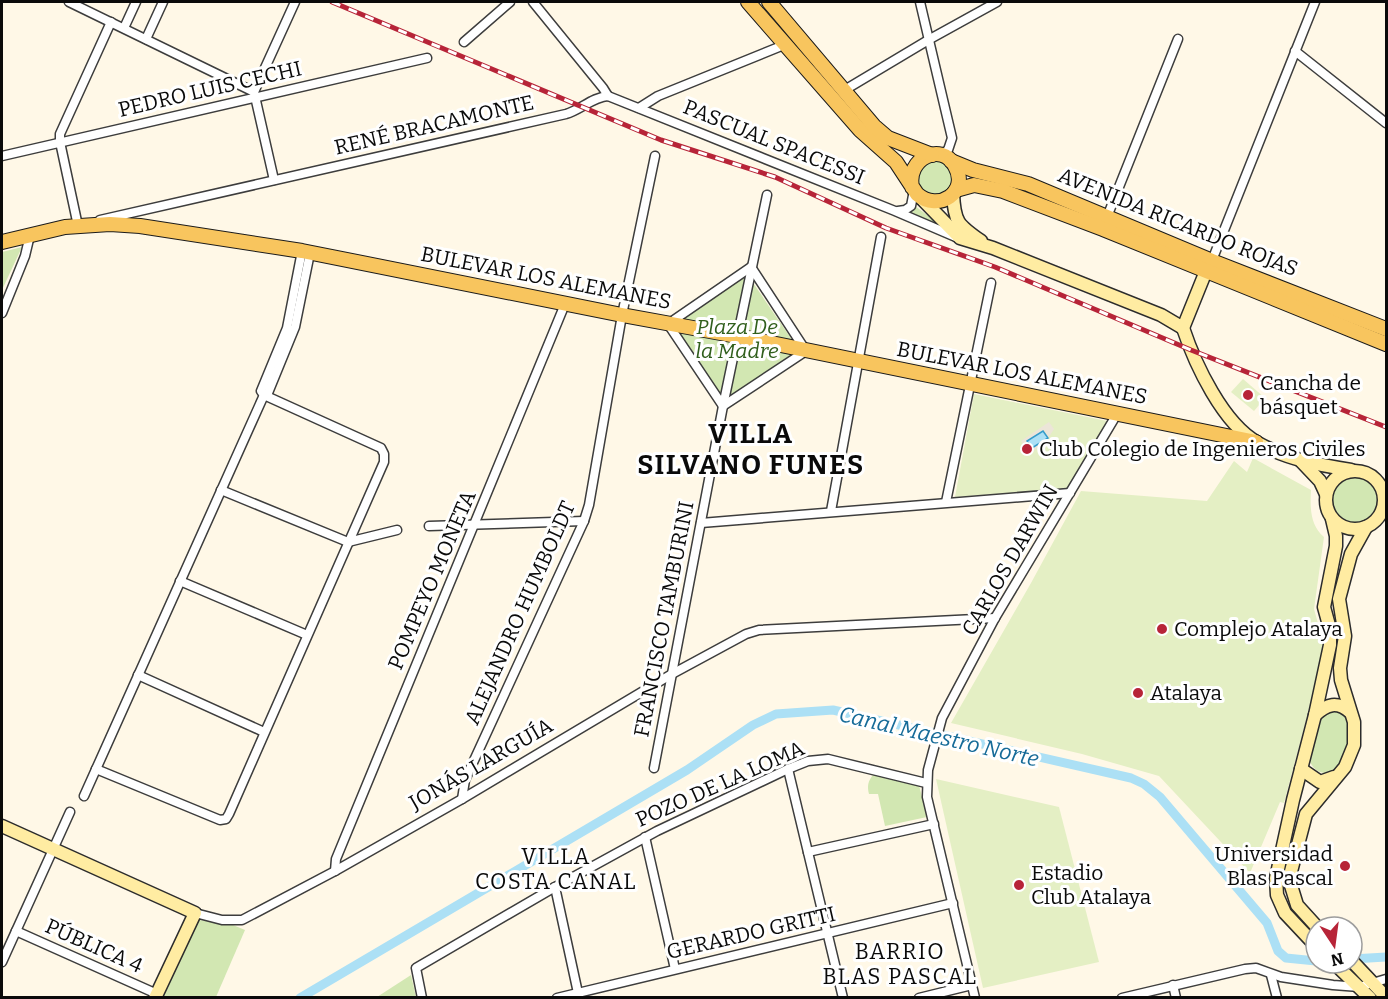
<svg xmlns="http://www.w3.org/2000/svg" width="1388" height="999" viewBox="0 0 1388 999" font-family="Bitter,serif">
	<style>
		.green { fill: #d2e7b2 }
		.pitch { fill: #e4efc4 }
		.plaza { fill: #ece5d8 }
		.water { fill: #ace0f5; stroke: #349ccb; stroke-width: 1.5 }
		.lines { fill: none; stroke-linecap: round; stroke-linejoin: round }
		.canal { stroke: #ace0f5; stroke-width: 9 }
		.street-casing { stroke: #3d3d3d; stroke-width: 11 }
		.secondary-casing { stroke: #2c2c2c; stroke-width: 15 }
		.primary-casing { stroke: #1b1b1b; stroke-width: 16 }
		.street { stroke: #fff; stroke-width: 8 }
		.secondary { stroke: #ffeca2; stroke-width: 12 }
		.primary { stroke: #f8c55e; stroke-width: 14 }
		.rail-casing { stroke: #b72438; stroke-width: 5 }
		.rail { stroke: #fff; stroke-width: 3; stroke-dasharray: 9; stroke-linecap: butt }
		.poi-dot { fill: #b72438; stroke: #fff; stroke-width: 2 }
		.labels { text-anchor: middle; stroke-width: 6; stroke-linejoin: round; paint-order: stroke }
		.street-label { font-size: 21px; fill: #0a0a0a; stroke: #fff }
		.park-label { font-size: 21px; font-style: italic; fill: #305f1c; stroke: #fff }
		.poi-label { font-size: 21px; fill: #0a0a0a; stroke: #fff; text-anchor: start }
		.water-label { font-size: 22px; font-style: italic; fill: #166b98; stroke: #fff }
		.neighbourhood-label { font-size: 22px; letter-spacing: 1.5px; fill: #0a0a0a; stroke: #fff }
		.district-label { font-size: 27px; font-weight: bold; letter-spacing: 1.5px; fill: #0a0a0a; stroke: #fff }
	</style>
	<rect width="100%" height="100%" fill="#fff8e7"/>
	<!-- green -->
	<g class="green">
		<circle cx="935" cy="178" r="17"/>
		<path d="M915,206l27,20 -1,2 -35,-15z"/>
		<path d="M22,247l-20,43v-38z"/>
		<path d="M747,274l52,76 -74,50 -49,-72 2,-6z"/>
		<circle cx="1355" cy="499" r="25"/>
		<path d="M1342,709l7,12 -1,31 -12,20c-13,3 -21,1 -27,-12l13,-49z"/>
		<path d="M873,775l46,10 8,32 -42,9 -7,-32h-9c-2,-8 -1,-13 4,-19z"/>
		<path d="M199,920l34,5 12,5 -29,67 -54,1z"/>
		<path d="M411,975l5,22h-39z"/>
	</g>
	<!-- pitch -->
	<g class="pitch">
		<path d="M1243,379l22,19 -11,13 -23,-19z"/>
		<path d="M974,394l133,27 -39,68 -113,8z"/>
		<path d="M1253,458l58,32c-1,18 -1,35 13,47l-10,72 11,40 -41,154 -4,-1 -30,71 -91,-97 -77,-22 -131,-31 80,-140 50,-92 126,10 27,-40 13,11z"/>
		<path d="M936,779l123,28 40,155 -116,26z"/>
	</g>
	<!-- plaza -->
	<path class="plaza" d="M1049,422l5,7 -9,14 -16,11 -8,-13z"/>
	<!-- water -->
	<path class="water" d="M1043,431l5,7 -16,10 -5,-7z"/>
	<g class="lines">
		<!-- canal -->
		<g class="canal">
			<path d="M1352,959l34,-2"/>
			<path d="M300,998l387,-228 66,-45 23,-11 57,-4 298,68 13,6 16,13 107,126 11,28 8,7 30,3"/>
		</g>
		<defs>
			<g id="street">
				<path d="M69,2l185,90"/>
				<path d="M533,2l70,86 5,8"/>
				<path d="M920,2l32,136 -4,12 -8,5"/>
				<path d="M124,28l12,-26"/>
				<path d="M146,39l17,-37"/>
				<path d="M464,42l46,-40"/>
				<path d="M1295,51l91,72"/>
				<path d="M843,91l87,-52 67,-37"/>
				<path d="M639,108l19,-12 121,-49 5,-4"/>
				<path d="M2,156l425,-98"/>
				<path d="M274,180l-20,-88 41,-90"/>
				<path d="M898,211l7,-1 6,-4 3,-16"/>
				<path d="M1107,217l71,-178"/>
				<path d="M100,220l466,-106c14,-4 27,-17 42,-18l287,115 63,27"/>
				<path d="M82,225l-4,1 -18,-84v-8l51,-112"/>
				<path d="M1211,263l104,-261"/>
				<path d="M2,313l23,-57 5,-21"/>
				<path d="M264,395l-3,-4 26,-63 15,-77"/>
				<path d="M723,406l83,-55 -55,-84"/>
				<path d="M723,406l-55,-82 83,-57"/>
				<path d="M221,490l127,52 49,-12"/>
				<path d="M946,502l45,-219"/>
				<path d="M831,511l50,-274"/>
				<path d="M701,523l369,-30"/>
				<path d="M429,526l155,-5"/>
				<path d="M180,581l127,54"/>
				<path d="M138,675l126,57"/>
				<path d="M654,768l69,-362 44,-211"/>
				<path d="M96,769l124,51 6,-1 3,-5 155,-352v-8l-3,-6 -117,-53"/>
				<path d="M788,769l55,229"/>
				<path d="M84,796l180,-401 4,-2 27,-66 15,-74"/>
				<path d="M462,799l3,-19 119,-259 5,-16 33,-190 33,-159"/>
				<path d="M645,837l30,132"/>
				<path d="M808,852l126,-28"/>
				<path d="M335,871l1,-12 229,-555"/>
				<path d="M555,887l23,106"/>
				<path d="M195,913l27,7h20l93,-49 127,-72 210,-125 74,-40 13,-4 236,-12"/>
				<path d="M16,931l141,63"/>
				<path d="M2,962l68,-150"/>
				<path d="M1271,975l6,23"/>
				<path d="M1173,985l3,13"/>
				<path d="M422,998l-6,-30 139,-81 102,-56 131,-62 20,-8 20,-2 98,24"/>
				<path d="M557,998l396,-95"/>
				<path d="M919,998l53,-13"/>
				<path d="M975,998l-48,-201 1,-27 14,-52 53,-100 122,-204"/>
				<path d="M1122,998l123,-29 11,-1 25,9 52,8 26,2 27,-8"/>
			</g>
			<g id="secondary">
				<path d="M953,193c1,29 5,32 28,48"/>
				<path d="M921,198l39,40 33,10 168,67 22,13"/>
				<path d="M1183,328c12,36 40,96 75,115 28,16 61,22 93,27"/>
				<path d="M1183,328l23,-57"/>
				<path d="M1301,461l19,20 6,13"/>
				<circle cx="1355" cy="500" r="29"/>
				<path d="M1315,715c12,-11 22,-14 35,-3"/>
				<path d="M1301,769l19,13 14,-5"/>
				<path d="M2,826l193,87 -40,85"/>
				<path d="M1317,927l-20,-22 -8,-26 17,-65 39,-47 9,-22v-23l-13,-42 -1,-12 5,-32 -6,-37 12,-45 15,-27"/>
				<path d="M1316,946l-31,-33 -8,-18 -1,-17 17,-78 22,-85 15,-70v-16l-6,-22 12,-61v-10l-4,-17"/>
				<path d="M1352,961l34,36"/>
				<path d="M1334,963l36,35"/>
			</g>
			<g id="primary">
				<path d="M748,2l112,128 36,32 21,32c21,19 53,-2 38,-28 -14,-25 -49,-7 -43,21"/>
				<path d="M769,2l105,124 14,12 44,17"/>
				<path d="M951,161l22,9 55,14 184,77 174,68"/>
				<path d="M956,190l18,-5 29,6 100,38 283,115"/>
				<path d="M2,242l63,-15 45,-3 30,2 162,25 320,64 115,21 519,106"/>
			</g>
		</defs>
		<!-- street casing -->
		<use href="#street" class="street-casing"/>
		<!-- secondary casing -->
		<use href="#secondary" class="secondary-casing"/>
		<!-- primary casing -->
		<use href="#primary" class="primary-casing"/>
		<!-- street -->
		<use href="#street" class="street"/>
		<!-- secondary -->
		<use href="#secondary" class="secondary"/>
		<!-- primary -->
		<use href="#primary" class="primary"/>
		<defs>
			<path id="rail" d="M332,2l329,138 114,37 111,51 109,39 196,83 195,77"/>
		</defs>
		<!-- rail casing -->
		<use href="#rail" class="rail-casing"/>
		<!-- rail -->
		<use href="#rail" class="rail"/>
	</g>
	<!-- markers -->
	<g class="poi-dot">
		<circle cx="1248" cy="395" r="6"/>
		<circle cx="1027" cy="449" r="6"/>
		<circle cx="1162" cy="629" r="6"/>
		<circle cx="1138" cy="693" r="6"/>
		<circle cx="1345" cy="866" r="6"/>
		<circle cx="1019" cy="885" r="6"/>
	</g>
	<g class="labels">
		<!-- street labels -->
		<g class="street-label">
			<text transform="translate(210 89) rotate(-13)" y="7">PEDRO LUIS CECHI</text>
			<text transform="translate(434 125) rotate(-13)" y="7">RENÉ BRACAMONTE</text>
			<text transform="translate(774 142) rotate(22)" y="7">PASCUAL SPACESSI</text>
			<text transform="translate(1178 222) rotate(22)" y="7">AVENIDA RICARDO ROJAS</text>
			<text transform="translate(546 278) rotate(11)" y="7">BULEVAR LOS ALEMANES</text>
			<text transform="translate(1022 373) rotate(11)" y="7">BULEVAR LOS ALEMANES</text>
			<text transform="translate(1010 560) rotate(-60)" y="7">CARLOS DARWIN</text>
			<text transform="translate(432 580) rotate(-67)" y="7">POMPEYO MONETA</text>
			<text transform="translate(520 613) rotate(-66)" y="7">ALEJANDRO HUMBOLDT</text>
			<text transform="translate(664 619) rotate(-79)" y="7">FRANCISCO TAMBURINI</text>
			<text transform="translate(481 764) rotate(-30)" y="7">JONÁS LARGUÍA</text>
			<text transform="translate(720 784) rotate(-24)" y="7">POZO DE LA LOMA</text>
			<text transform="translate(751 933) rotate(-13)" y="7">GERARDO GRITTI</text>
			<text transform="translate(94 946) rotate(24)" y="7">PÚBLICA 4</text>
		</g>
		<!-- park labels -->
		<g class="park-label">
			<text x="737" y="334">Plaza De<tspan x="737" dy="24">la Madre</tspan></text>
		</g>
		<!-- poi labels -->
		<g class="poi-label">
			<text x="1260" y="390">Cancha de<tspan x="1260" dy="24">básquet</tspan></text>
			<text x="1039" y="456">Club Colegio de Ingenieros Civiles</text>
			<text x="1174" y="636">Complejo Atalaya</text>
			<text x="1150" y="700">Atalaya</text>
			<text x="1333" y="861" text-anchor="end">Universidad<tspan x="1333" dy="24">Blas Pascal</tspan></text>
			<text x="1031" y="880">Estadio<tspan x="1031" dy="24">Club Atalaya</tspan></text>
		</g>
		<!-- water labels -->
		<g class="water-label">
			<text transform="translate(939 736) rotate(13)" y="8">Canal Maestro Norte</text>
		</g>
		<!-- neighbourhood labels -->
		<g class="neighbourhood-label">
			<text x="556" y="864">VILLA<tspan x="556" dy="25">COSTA CANAL</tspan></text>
			<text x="900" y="959">BARRIO<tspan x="900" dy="25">BLAS PASCAL</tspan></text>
		</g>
		<!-- district labels -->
		<g class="district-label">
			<text x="751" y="443">VILLA<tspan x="751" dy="31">SILVANO FUNES</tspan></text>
		</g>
	</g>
	<!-- border -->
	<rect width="1388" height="999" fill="none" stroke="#0a0a0a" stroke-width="6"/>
	<!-- north arrow -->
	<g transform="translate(1334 945) rotate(167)"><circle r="28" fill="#ffffff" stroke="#9d9d9d" stroke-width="1.5"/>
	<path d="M0-4.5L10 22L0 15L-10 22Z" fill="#b72438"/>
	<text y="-9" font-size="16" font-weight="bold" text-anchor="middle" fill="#0a0a0a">N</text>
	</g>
</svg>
